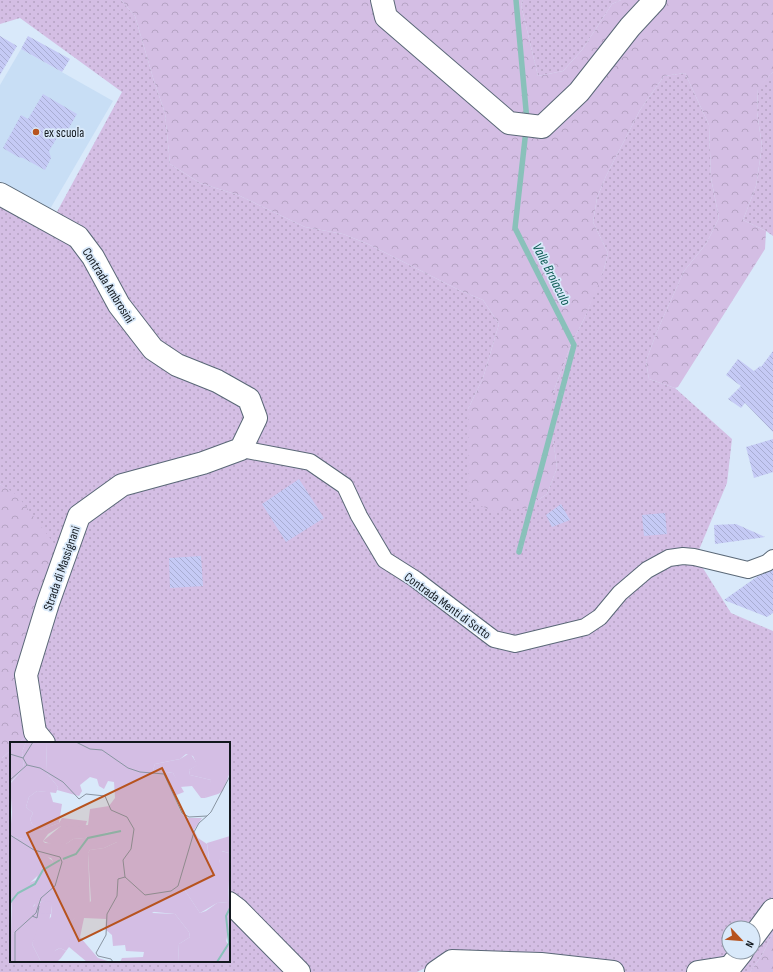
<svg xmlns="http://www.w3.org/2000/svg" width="773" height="972" viewBox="0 0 773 972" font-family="'Sofia Sans Condensed',sans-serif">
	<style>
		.built { fill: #c8def5 }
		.grass { fill: url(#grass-dots); fill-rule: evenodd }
		.forest { fill: url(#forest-crowns) }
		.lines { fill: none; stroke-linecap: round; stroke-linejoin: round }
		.stream { stroke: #89c1ba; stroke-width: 5.5 }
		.building { fill: url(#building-back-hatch) }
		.street-casing { stroke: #5a6877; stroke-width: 18 }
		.secondary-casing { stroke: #5a6877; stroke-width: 24 }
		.street { stroke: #fff; stroke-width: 16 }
		.secondary { stroke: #fff; stroke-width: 22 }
		.poi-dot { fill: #b7531e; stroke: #d9e9fa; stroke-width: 1.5 }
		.labels { text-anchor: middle; stroke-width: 3.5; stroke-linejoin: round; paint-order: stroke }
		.poi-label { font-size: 13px; fill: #12181e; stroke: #d9e9fa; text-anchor: start }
		.street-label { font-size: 13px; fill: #12181e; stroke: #d9e9fa }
		.water-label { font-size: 14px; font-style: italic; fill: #105d56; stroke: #d9e9fa }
		.inset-river { fill: none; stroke: #89c1ba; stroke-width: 2 }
		.inset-road { fill: none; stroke: #8995a2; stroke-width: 1 }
		.view { fill: #b7531e; fill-opacity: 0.15; stroke: #b7531e; stroke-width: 2 }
		.inset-edge { fill: none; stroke: #12181e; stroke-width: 2 }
	</style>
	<defs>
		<pattern id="grass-dots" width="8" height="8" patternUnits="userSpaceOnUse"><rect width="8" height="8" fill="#d4bee4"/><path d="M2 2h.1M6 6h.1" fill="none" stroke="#b5a3c3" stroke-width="1.8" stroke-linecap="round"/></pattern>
		<pattern id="forest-crowns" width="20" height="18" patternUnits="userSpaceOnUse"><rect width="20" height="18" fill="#d4bee4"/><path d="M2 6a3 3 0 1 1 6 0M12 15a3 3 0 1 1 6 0" fill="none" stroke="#b5a3c3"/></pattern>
		<pattern id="building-back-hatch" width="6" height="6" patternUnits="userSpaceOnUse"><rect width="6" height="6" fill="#c5caf5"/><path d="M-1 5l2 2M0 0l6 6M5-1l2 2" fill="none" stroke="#a8add2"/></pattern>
	</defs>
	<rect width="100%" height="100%" fill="#d9e9fa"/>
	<!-- built -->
	<path class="built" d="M21,49l92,52 -63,108 -50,-28v-96z"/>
	<!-- grass -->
	<g class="grass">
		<path d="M0,0h121l14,16 19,65 11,32 5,51 30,19 38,12 67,32 38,7 25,10 91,46 24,10 16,24 -16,54 -15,31v92l58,7 21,-14 10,-26 -4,-30v-45l19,-51 12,-23 20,-50 4,-16 -15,-31 4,-24 9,-22 34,-66 24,-34 21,-3 24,52 2,53 8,40 -13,26 -22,27 -26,58 -12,32 3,18 26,9 57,51 -5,44 -31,74 35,56 42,18v302l-11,22 -12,17h-175l-119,-19 -39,19h-417v-214h2l9,-8v211h218v-218h-210l15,-14 1,-64 32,-90 -12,-29 -38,-50 -17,-12v-298l52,35 70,-129 -102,-74 -20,6zM729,928h24v24h-24z"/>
		<path d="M523,0h98l-9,4 -30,46 -19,21 -25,5 -17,-71z"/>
		<path d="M773,72v164l-7,-5 -23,-11 13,-34 6,-40 -5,-34 1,-25z"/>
	</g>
	<!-- forest -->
	<g class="forest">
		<path d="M121,0h402l-2,5 17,71 25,-5 19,-21 30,-46 9,-4h152v72l-15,16 -1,24 5,34 -6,40 -13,34 23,11 -1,18 -87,138 -3,1 -26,-9 -3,-18 12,-32 26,-58 22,-27 13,-26 -8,-40 -2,-53 -24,-52 -21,3 -24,34 -34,66 -9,22 -4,24 15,31 -4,16 -6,17 -14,33 -12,23 -19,51v45l4,30 -10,26 -21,14 -32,3 -26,-10v-92l15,-31 16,-54 -16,-24 -24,-10 -91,-46 -25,-10 -38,-7 -67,-32 -38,-12 -30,-19 -5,-51 -11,-32 -19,-65z"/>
		<path d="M0,484l17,11 39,51 11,29 -32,90 8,36 -9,28 -15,14h-8v7l-9,8h-2z"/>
		<path d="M773,933v39h-23l12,-17z"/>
	</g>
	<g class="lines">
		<!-- stream -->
		<g class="stream">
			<path d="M516,0l11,121"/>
			<path d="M519,552l55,-207 -59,-117 11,-98"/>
		</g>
	</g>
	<!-- building -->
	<g class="building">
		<path d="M0,36l17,10 -17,29z"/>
		<path d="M28,36l42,23 -8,13 -41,-23z"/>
		<path d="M43,94l34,20 -11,19 -5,-2 -12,20 2,7 -6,12 -22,-12 -5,-1 -15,-9 18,-33 7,4z"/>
		<path d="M773,351v81l-28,-29 -4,5 -13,-9 13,-13 -15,-11 12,-16 16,12 6,-5 1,1z"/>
		<path d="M773,439v33l-19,6 -8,-31z"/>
		<path d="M299,479l25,39 -38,24 -24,-38z"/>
		<path d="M561,504l9,16 -18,7 -6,-12z"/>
		<path d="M665,513l2,21 -23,2 -2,-21z"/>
		<path d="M736,524l29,13 -50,7 -1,-19z"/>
		<path d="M201,556l2,30 -33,2 -1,-30z"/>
		<path d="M773,570v43l-6,4 -43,-17 34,-24z"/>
	</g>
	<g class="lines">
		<defs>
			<path id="street" d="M241,449l69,13 35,24 14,30 26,44 30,19 79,60 21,5 70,-17 15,-10 20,-24 27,-23 22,-12 14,-2 11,1 54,13 19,-7 6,-5"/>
			<g id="secondary">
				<path d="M382,0l4,17 123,106 33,4 37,-35 51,-65 25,-27"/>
				<path d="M0,194l78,43 15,20 26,48 34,44 24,16 40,16 32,18 7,19 -15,31 -38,14 -81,22 -43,31 -31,87 -22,72 9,57 9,11"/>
				<path d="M229,903l8,6 62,63"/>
				<path d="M753,937l20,-27"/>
				<path d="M436,972l16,-11 89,3 72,8"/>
				<path d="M698,972l32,-5 12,-15"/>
			</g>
		</defs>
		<!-- street casing -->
		<use href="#street" class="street-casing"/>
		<!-- secondary casing -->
		<use href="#secondary" class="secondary-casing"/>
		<!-- street -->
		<use href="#street" class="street"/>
		<!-- secondary -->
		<use href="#secondary" class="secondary"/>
	</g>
	<!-- markers -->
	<circle class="poi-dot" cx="36" cy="132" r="4"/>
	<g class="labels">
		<!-- poi labels -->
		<g class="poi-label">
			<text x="44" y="137">ex scuola</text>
		</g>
		<!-- street labels -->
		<g class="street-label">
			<text transform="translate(109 285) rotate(58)" y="5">Contrada Ambrosini</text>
			<text transform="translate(61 568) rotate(-71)" y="5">Strada di Massignani</text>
			<text transform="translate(448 605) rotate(36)" y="5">Contrada Menti di Sotto</text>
		</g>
		<!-- water labels -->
		<g class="water-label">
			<text transform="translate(552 274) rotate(63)" y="5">Valle Broiaculo</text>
		</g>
	</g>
	<!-- overview -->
	<g transform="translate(10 742)">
		<rect width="220" height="220" fill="#d9e9fa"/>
		<path d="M0,0h16l-4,10 2,16 -14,15zM37,0h183v30l-7,19 -5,3 -13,4 6,-18 -21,-5 -1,-5 8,-5 -4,-9 -7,-2 -6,5 -25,5 -2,6 20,3 11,19 -10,4 7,17 6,5h15l-8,12 4,8 9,6 2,16 10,3 2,-12 8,2 1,5 -2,44 -11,1 -17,10 -16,-24 -32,24 23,1 14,18 1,5 -11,7 -1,18h-58l2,-4 21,-1 1,-5 -18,-1 -1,-6 -12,1 -1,-11 -7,-6 1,-10 -22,-1 -4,19 18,21 13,4h-24l-18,-15v-15l3,-11 19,-20 -3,-48 2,-3 14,-2 13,-6 -6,-11 -15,6 -23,2 -7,5h-15l-8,-3 18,-15 27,-1 2,-16 19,-3 6,-8 -1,-16 -6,-1 -4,8 -5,-3 -2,-7 -7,-2 -10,8 2,6 -3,5 -22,-6 1,-3 -12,-15zM27,49l13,1 3,10 9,2 -3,19 -19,7 -8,-6 -2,-5 3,-6 -7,-6 3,-10zM0,94l13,3 30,22 -41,39 -2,16zM27,160l15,2 -3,18 -9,6 -8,16 9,18h-28v-28zM50,206l6,3 -5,7 -4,4h-11l5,-9z" fill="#d4bee4"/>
		<path d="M16,0h21l-1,30 12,15 -2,6 -19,-2 -8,6 -3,10 7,6 -3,6 2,5 8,6 19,-7 3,-5 25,3 -2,6 -24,-1 -13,8 -5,7 2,2 21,1 7,-5 23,-2 15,-6 6,7v4l-13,6 -14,2 -2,3 2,53 -18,15 -3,26 -3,4 -6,-3 -4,2 -10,12h-5l-9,-18 5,-14 14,-13 1,-13 -11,-3 -7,4 -3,9 -18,20v28h-3l2,-62 15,-16 9,-4 4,-11 13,-8 -2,-3 -13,-2 -15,-17 -13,-3 2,-24 -2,-28 14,-16 -2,-16zM180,11l8,12 -9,5 1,5 21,5 -1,9 -5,9h-4l-9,-12 -12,1 -7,-14 -20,-3 2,-6 25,-5zM220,94v31l-1,-14 -7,-2 -3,12 -5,5 -4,-3 -3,-22zM220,133v51l-4,15 4,7v14h-52l1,-18 11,-7 -1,-5 -14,-18 -29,-3 5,-15 3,-3 24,-6 6,2 16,24 6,-2 11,-8 11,-1z" fill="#d4bee4"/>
		<path d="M31,159l11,1 -1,12 -11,-1z" fill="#d4bee4"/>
		<path class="inset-river" d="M53,117l13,-5 12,-16 33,-7M0,161l8,-10 17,-9 8,-14 17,-10M207,220l12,-19 -3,-27 4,-8"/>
		<path class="inset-road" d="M66,0l14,7 12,1 26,18 12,4 24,2 18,39 7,4 18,-1 4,-4 19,-36M0,12l13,4 4,7M13,16l10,-16M17,23l13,3 23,14 16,17 7,-5 19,2 6,14 16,7 7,12 -3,20 -8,11 2,17M0,38l17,-15M0,93l24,15 26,7 2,5 -7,24 -14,12 -5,15 -21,19v30M115,135l20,18 26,-4 7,-5 16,-54 5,-9 8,-7M22,174l5,2 2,-12M103,220l-2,-3 -13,-3 -2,-3 10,-18 1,-21 10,-18 1,-17 7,-2"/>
		<path class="view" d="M152,26l52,107 -135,66 -52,-108z"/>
		<rect width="220" height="220" class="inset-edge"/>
	</g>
	<!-- north arrow -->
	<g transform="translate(741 940) rotate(116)"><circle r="19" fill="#d9e9fa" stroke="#8995a2"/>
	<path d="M0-3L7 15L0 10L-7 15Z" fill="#b7531e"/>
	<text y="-6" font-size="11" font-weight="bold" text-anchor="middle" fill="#12181e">N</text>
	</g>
</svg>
